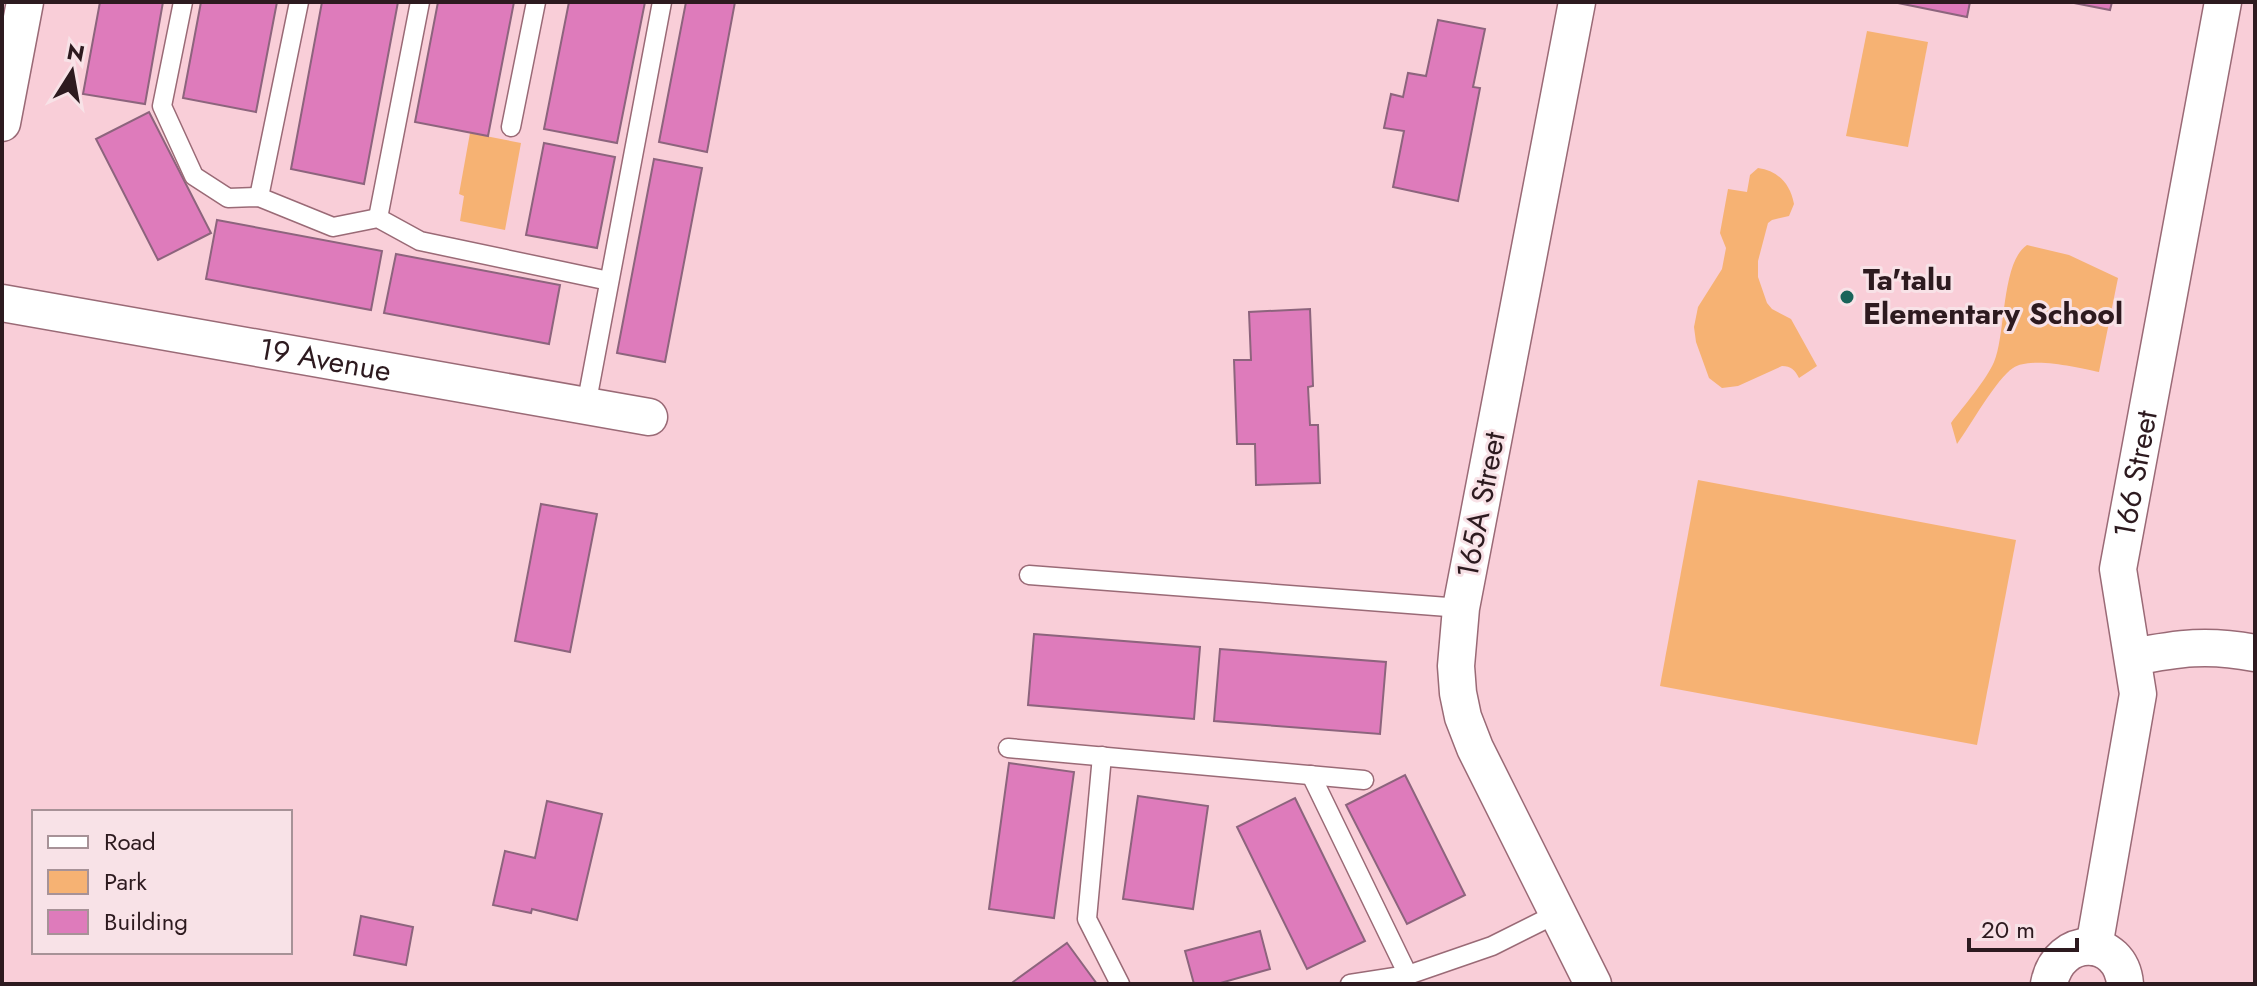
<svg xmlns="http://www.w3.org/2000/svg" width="2257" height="986" viewBox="0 0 2257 986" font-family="Jost,sans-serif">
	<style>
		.green { fill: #f6b273 }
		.building { fill: #de7bbb; stroke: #8d647d; stroke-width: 2 }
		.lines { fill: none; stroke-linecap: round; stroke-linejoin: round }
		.service-casing { stroke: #9a6a76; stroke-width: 21 }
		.minor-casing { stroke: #9a6a76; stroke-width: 39 }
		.service { stroke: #fff; stroke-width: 18 }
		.minor { stroke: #fff; stroke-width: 36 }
		.poi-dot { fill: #1a645a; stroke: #f8e2e7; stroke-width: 3 }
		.labels { text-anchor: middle; stroke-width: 6; stroke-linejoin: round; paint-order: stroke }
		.poi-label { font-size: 30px; font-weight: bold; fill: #2d1a1f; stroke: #f8e2e7; text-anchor: start }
		.street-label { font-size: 30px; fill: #2d1a1f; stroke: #f8e2e7 }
	</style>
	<rect width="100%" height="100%" fill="#f9ced8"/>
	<!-- green -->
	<g class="green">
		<path d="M1867,31l61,11 -20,105 -62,-11z"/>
		<path d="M470,133l51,10 -16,87 -45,-9 4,-25 -5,-2z"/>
		<path d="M1758,168c20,3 32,15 36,36l-5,12 -17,4 -4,3 -10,38v16l9,26 5,6 19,10 26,47 -18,12c-4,-8 -8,-12 -17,-12l-44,20 -16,2 -13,-10 -13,-36 -2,-15 4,-20 24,-38 4,-21 -6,-15 8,-44 19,3 3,-17z"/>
		<path d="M2027,245l42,10 49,23 -19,94c-21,-4 -67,-16 -86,-4 -16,10 -43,58 -56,76l-6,-21c12,-16 36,-44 43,-61 12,-27 7,-100 33,-117z"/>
		<path d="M1698,480l318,60 -39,205 -317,-59z"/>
	</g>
	<!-- building -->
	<g class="building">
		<path d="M100,2h63l-18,102 -62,-10z"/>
		<path d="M201,2h76l-21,110 -73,-14z"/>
		<path d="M322,2h76l-34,182 -73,-15z"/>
		<path d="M438,2h76l-26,134 -73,-14z"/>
		<path d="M569,2h76l-28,141 -73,-14z"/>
		<path d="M686,2h49l-28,150 -48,-10z"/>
		<path d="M1893,2h77l-3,15z"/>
		<path d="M2069,2h43l-2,8z"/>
		<path d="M1438,20l47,9 -12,58 7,1 -22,113 -65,-14 11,-56 -20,-3 7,-34 12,3 5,-24 18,3z"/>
		<path d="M149,112l62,121 -53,27 -62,-121z"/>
		<path d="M544,143l71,14 -18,91 -71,-13z"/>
		<path d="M654,159l48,9 -37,194 -48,-9z"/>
		<path d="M217,220l165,31 -11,59 -165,-31z"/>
		<path d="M396,254l164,31 -11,59 -165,-31z"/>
		<path d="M1310,309l3,77 -5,1 2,38h8l2,58 -64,2 -1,-41h-18l-3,-84h17l-2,-48z"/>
		<path d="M541,504l56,10 -27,138 -55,-11z"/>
		<path d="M1034,634l166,13 -6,72 -166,-14z"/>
		<path d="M1220,649l166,13 -6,72 -166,-13z"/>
		<path d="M1009,763l65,9 -20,146 -65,-9z"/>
		<path d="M1405,775l60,120 -58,29 -61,-119z"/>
		<path d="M1138,796l70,10 -15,103 -70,-10z"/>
		<path d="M1295,798l70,143 -58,28 -70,-142z"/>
		<path d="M547,801l55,13 -25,106 -45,-11 -1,4 -38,-8 12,-54 30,7z"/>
		<path d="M361,916l52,11 -7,38 -52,-10z"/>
		<path d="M1260,931l10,38 -53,15h-23l-9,-33z"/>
		<path d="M1067,943l30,41h-83l-1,-2z"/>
	</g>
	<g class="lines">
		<defs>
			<g id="service">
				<path d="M183,2l-21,104 32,70 34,22 31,-1 74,30 45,-9 42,23 189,40"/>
				<path d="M511,127l25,-125"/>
				<path d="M259,197l40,-195"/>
				<path d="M378,218l42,-216"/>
				<path d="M586,406l76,-404"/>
				<path d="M1029,575l432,33"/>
				<path d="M1008,748l356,32"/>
				<path d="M1102,756l-15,163 33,65"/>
				<path d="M1311,775l97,200"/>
				<path d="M1350,984l58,-9 84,-29 64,-32"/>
			</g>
			<g id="minor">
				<path d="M1577,2l-116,606 -5,58 2,27 5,24 12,31 118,236"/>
				<path d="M2,123l23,-121"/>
				<path id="s1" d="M2,303l647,114"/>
				<path d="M2133,657c46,-9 75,-13 122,-4"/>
				<path id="s2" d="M2094,947l44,-253 -20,-125 105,-567"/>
				<path d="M2049,984c10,-51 72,-48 76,0"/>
			</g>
		</defs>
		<!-- service casing -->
		<use href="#service" class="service-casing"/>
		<!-- minor casing -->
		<use href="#minor" class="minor-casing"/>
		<!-- service -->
		<use href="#service" class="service"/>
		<!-- minor -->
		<use href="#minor" class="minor"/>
	</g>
	<!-- markers -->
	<circle class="poi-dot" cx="1847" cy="297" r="8"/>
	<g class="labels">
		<!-- poi labels -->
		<g class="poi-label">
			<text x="1863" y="290">Ta'talu<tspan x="1863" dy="34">Elementary School</tspan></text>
		</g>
		<!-- street labels -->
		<g class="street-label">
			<text dy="10" stroke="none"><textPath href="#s1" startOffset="328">19 Avenue</textPath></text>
			<text dy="10" stroke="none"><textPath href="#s2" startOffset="480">166 Street</textPath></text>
			<text transform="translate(1481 505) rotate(-79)" y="10">165A Street</text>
		</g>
	</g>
	<!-- border -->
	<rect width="2257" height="986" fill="none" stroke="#2d1a1f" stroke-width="8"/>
	<!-- legend -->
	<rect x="32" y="810" width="260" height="144" fill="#f8e2e7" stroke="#a79297" stroke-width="2"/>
	<rect x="48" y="836" width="40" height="12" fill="#ffffff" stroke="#a79297" stroke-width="2"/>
	<text x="104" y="850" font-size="24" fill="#2d1a1f">Road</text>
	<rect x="48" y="870" width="40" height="24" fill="#f6b273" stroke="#a79297" stroke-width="2"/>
	<text x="104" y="890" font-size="24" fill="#2d1a1f">Park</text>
	<rect x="48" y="910" width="40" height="24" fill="#de7bbb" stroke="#a79297" stroke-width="2"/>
	<text x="104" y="930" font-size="24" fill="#2d1a1f">Building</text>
	<!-- north arrow -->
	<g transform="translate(72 72) rotate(11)" stroke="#f8e2e7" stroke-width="6" paint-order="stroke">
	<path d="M0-6L14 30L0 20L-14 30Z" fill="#2d1a1f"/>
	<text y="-12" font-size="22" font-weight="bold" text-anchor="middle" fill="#2d1a1f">N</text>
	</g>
	<!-- scale -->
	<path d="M1969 938v12h108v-12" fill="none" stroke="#2d1a1f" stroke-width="4"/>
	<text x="1981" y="938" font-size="24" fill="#2d1a1f" stroke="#f8e2e7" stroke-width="6" paint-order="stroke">20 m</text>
</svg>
